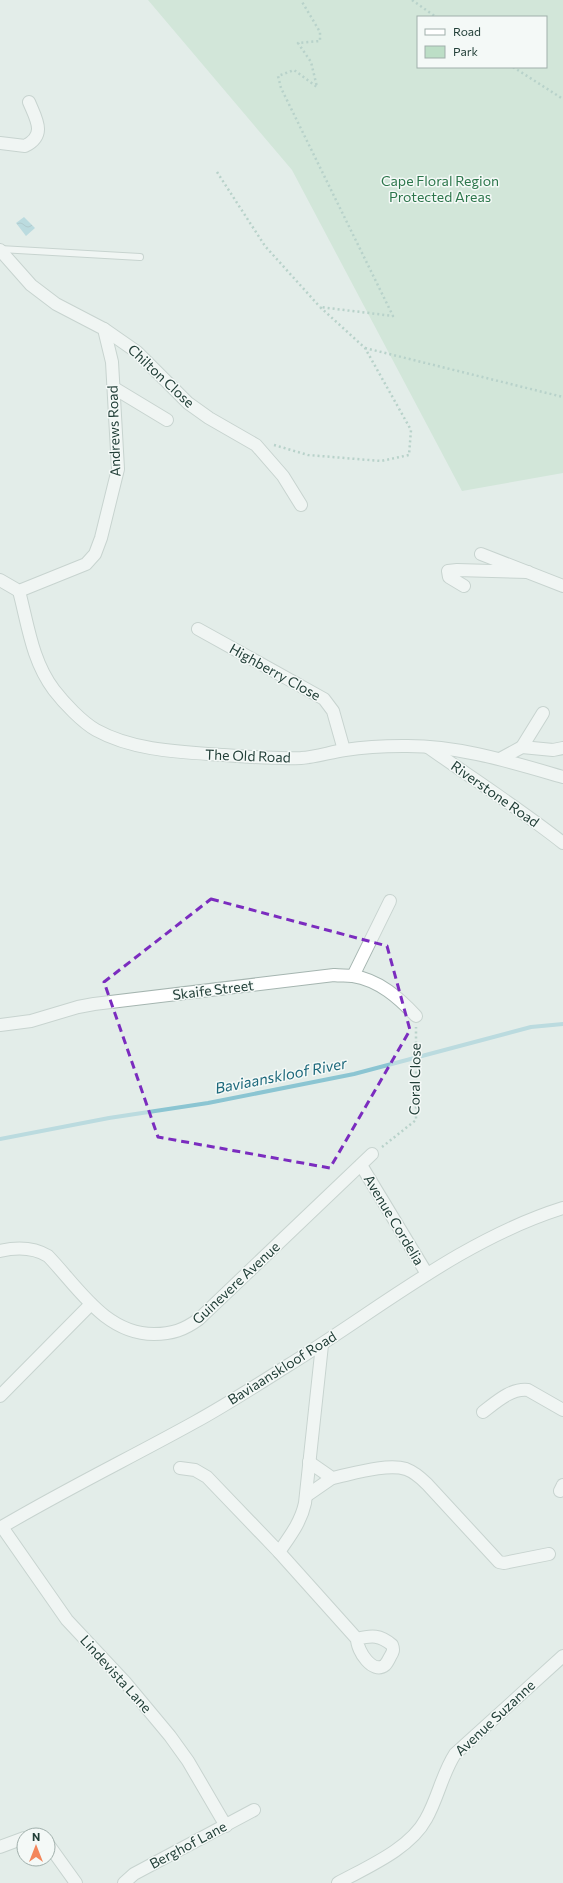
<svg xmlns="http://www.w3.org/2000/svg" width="563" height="1883" viewBox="0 0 563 1883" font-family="Commissioner,sans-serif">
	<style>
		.park { fill: #bcdec6; fill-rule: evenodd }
		.water { fill: url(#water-waves) }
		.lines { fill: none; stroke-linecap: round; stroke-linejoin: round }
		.stream { stroke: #8bc5d2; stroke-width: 4 }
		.service-casing { stroke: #a5b5b0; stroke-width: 8 }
		.minor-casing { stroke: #a5b5b0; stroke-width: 14 }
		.path { stroke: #83b1a4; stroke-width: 2.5; stroke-dasharray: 2 3; stroke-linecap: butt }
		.service { stroke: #fff; stroke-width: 6 }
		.minor { stroke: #fff; stroke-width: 12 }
		.marked { fill: none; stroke: #7b2cbf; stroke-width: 3; stroke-dasharray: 8 5; stroke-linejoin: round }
		.labels { text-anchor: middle; stroke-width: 3; stroke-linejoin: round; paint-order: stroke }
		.park-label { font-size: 14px; fill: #2c764b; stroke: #f4f9f7 }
		.street-label { font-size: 14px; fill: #223f38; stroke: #f4f9f7 }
		.water-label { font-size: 15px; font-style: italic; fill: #1c687b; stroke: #f4f9f7 }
	</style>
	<defs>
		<pattern id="water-waves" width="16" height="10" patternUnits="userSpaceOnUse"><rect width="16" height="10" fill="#8bc5d2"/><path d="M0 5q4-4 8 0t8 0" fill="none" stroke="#71a1ab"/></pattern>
	</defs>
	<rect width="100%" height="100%" fill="#e3ede9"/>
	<!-- park -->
	<path class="park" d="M148,0h415v473l-101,18 -170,-321zM418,17h128v50h-128z"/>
	<!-- water -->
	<path class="water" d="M24,217l11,11 -9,8 -10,-13z"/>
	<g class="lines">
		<!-- stream -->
		<path class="stream" d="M0,1139l109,-21 99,-15 146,-29 177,-47 32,-3"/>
		<defs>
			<path id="service" d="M0,249l140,8"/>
			<g id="minor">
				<path d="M0,143l25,3c22,-11 11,-27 4,-44"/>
				<path d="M0,250l31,35 25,19 48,25 8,33 6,107 -17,69 -6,16 -9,10 -67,27 -19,-11"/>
				<path d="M104,329l33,23 51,51 21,15 47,27 27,31 18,29"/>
				<path d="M114,388l53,32"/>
				<path d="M481,554l82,32"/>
				<path d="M464,586l-15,-9 -1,-6 9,-1 71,2"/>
				<path d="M19,591c9,34 13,70 35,99 10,13 28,32 42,40 38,21 85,22 128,25 25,2 51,4 77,3 15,-1 30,-6 44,-8 19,-3 39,-4 58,-4 55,-1 108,16 160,31"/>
				<path d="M198,629l126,70 9,12 11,39"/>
				<path d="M428,747c45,32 92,62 135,96"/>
				<path d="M522,747l21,-34"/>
				<path d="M500,759l22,-12 31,3 10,-2"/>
				<path d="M353,976l37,-75"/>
				<path d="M0,1025l31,-4 47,-14 16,-3 240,-29c6,1 13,0 19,1 26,4 46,22 63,40"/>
				<path d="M361,1165l66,109"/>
				<path d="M0,1251c17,-4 33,-4 48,5 30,31 57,78 106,78 18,0 30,-4 45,-15l173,-165"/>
				<path d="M0,1396l91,-92"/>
				<path d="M483,1412c13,-10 28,-24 45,-22l35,20"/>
				<path d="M309,1462l23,16c20,-4 55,-15 74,-9 8,3 15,9 21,15l72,78 5,1 45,-9"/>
				<path d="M180,1468l15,2 12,7 72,75 78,87c0,12 16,36 28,26 2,-2 4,-6 5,-8 3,-5 4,-7 2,-12 -12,-10 -20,-10 -35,-6"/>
				<path d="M560,1491l3,-6"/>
				<path d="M306,1496l26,-18"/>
				<path d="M2,1527l65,93 58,62 45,54 18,25 38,65"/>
				<path d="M0,1528c64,-38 130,-70 195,-106 31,-17 62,-37 92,-56 90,-55 174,-126 276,-158"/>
				<path d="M279,1552c11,-16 22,-30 26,-49l17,-158"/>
				<path d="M48,1844l28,39"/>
				<path d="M0,1847l24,-9"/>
				<path d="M124,1883l10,-9 120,-64"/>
				<path d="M338,1883c29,-16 72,-34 88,-64 12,-21 16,-45 29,-65l108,-98"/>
			</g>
		</defs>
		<!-- service casing -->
		<use href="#service" class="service-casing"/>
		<!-- minor casing -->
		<use href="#minor" class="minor-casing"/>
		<!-- path -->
		<g class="path">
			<path d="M412,0l24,17"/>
			<path d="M513,67l50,32"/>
			<path d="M217,172l48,74 55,61"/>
			<path d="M365,348l198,49"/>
			<path d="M274,445l34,10 73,6 28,-6 2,-25 -46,-82 -45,-41 73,9 -112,-228 -3,-12 16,-6 23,17 -6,-25 -13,-19 22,-2v-9l-19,-32"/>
			<path d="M382,1147l34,-27v-93"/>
		</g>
		<!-- service -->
		<use href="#service" class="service"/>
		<!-- minor -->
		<use href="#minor" class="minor"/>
	</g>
	<!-- marked area -->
	<path d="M0 0H563V1883H0ZM211,899l176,47 23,84 -80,138 -172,-31 -54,-155z" fill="#e3ede9" fill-opacity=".55" fill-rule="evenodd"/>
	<path class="marked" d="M211,899l176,47 23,84 -80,138 -172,-31 -54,-155z"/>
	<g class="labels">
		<!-- park labels -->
		<g class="park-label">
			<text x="440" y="186">Cape Floral Region<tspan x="440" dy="16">Protected Areas</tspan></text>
		</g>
		<!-- street labels -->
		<g class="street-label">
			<text transform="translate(161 376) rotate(43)" y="5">Chilton Close</text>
			<text transform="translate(114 431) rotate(-92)" y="5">Andrews Road</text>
			<text transform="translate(275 672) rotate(29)" y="5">Highberry Close</text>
			<text transform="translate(248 756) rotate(2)" y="5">The Old Road</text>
			<text transform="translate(495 794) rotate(35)" y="5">Riverstone Road</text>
			<text transform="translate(213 990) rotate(-7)" y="5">Skaife Street</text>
			<text transform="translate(415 1079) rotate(-89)" y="5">Coral Close</text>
			<text transform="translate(394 1220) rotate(59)" y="5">Avenue Cordelia</text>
			<text transform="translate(236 1283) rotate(-43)" y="5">Guinevere Avenue</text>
			<text transform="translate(282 1368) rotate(-32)" y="5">Baviaanskloof Road</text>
			<text transform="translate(116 1674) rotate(48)" y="5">Lindevista Lane</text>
			<text transform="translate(495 1718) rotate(-43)" y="5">Avenue Suzanne</text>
			<text transform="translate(188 1845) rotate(-28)" y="5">Berghof Lane</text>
		</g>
		<!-- water labels -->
		<g class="water-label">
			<text transform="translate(281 1076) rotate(-11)" y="5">Baviaanskloof River</text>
		</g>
	</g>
	<!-- legend -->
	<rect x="417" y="16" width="130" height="52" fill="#f4f9f7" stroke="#a0afab"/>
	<rect x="425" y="29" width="20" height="6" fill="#ffffff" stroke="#a0afab"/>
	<text x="453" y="36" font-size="12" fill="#223f38">Road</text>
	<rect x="425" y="46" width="20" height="12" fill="#bcdec6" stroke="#a0afab"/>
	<text x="453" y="56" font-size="12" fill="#223f38">Park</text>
	<!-- north arrow -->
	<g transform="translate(36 1847)"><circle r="19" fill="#f4f9f7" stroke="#a0afab"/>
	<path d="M0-3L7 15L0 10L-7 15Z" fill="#f3865b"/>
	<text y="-6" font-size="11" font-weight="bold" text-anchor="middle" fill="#223f38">N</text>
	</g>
</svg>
